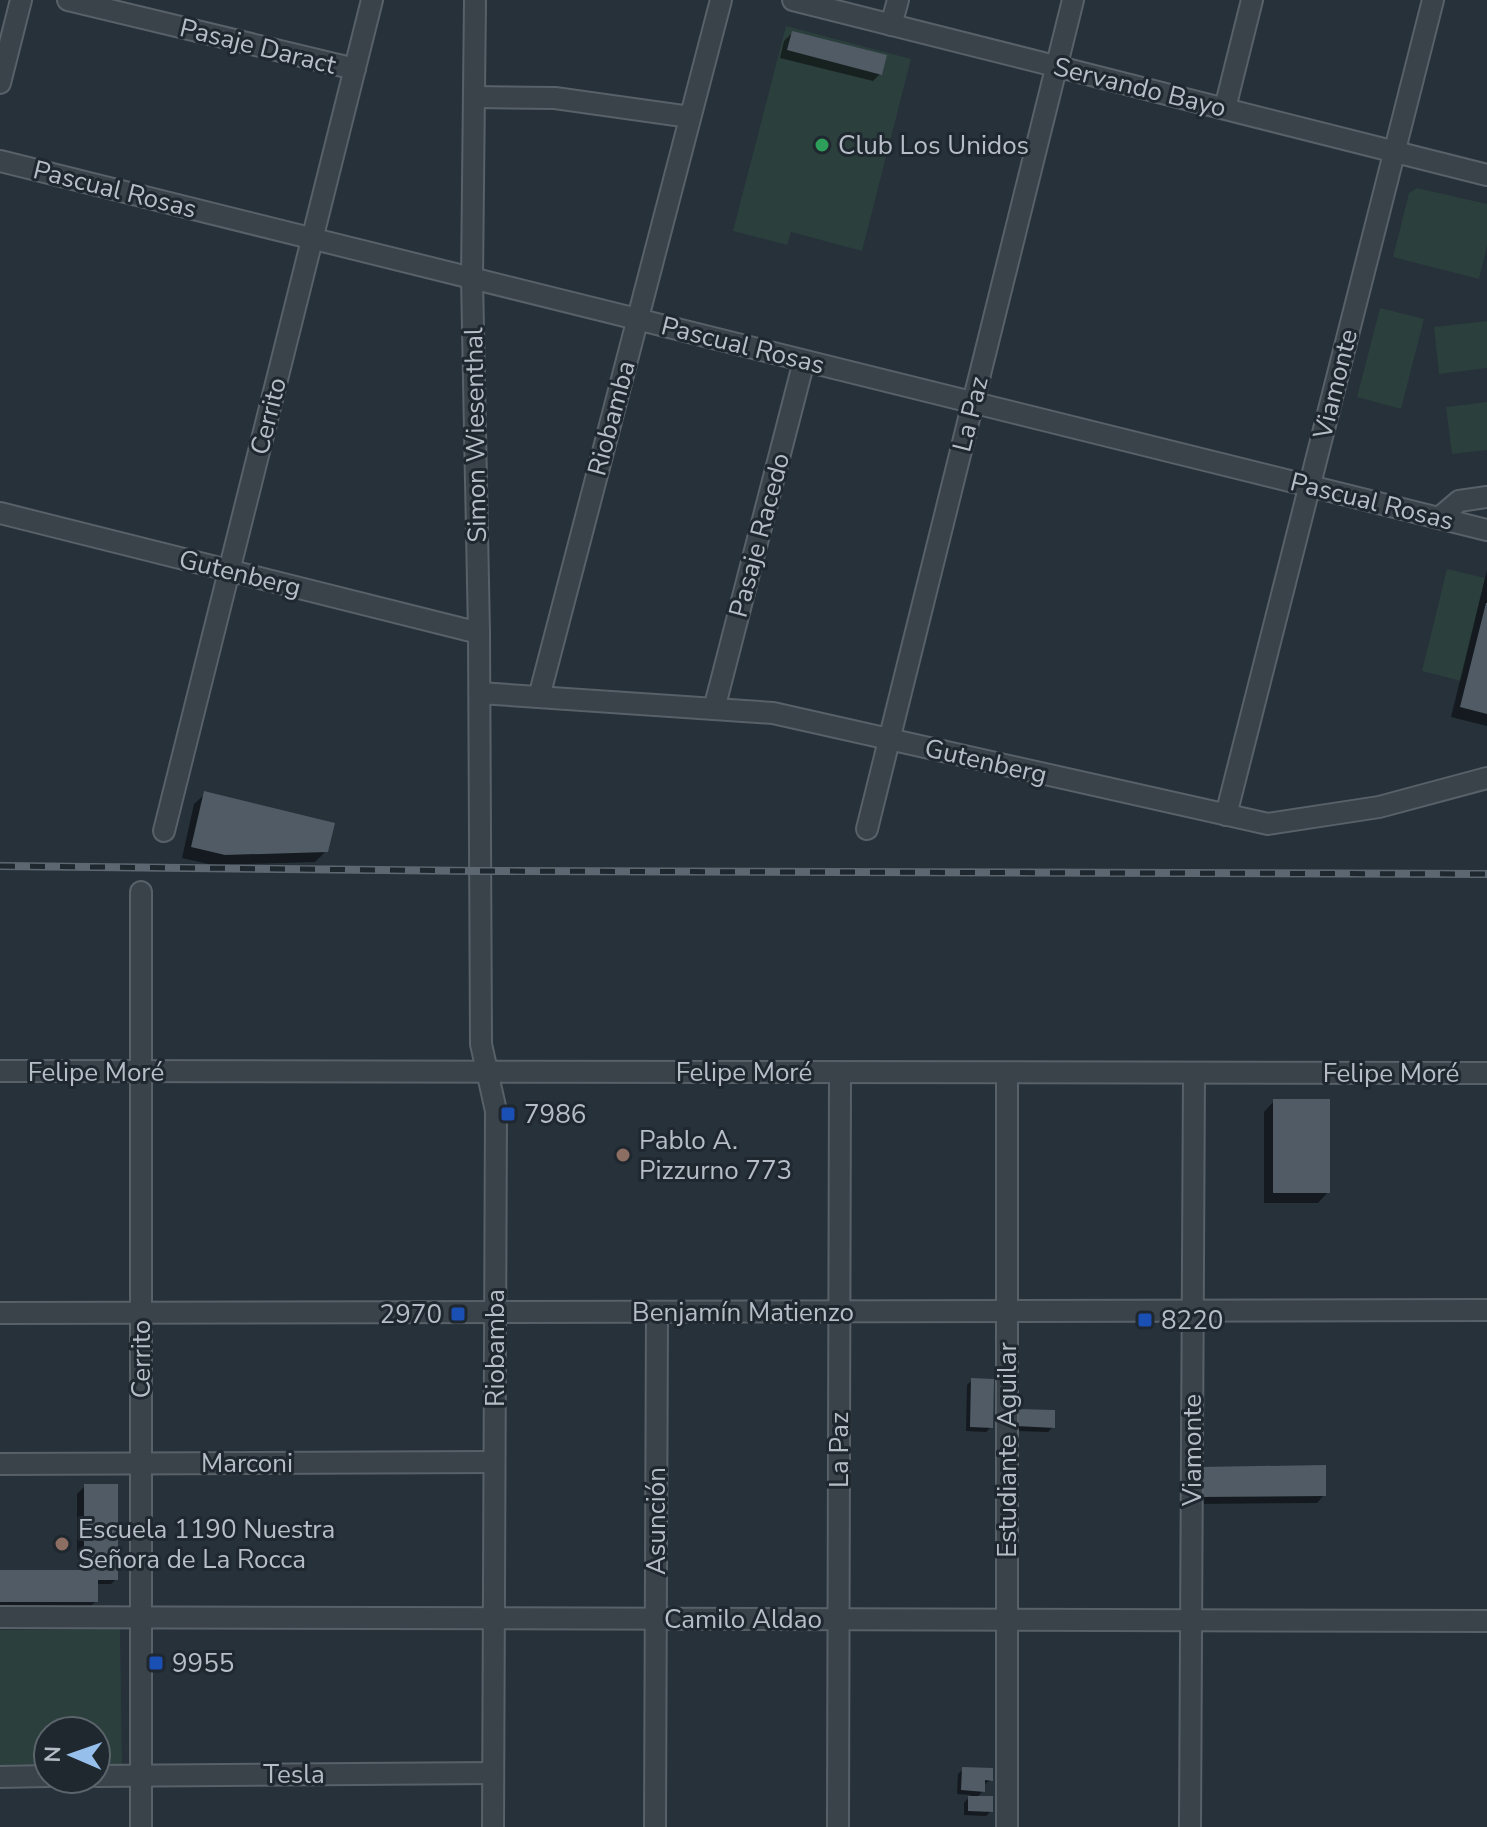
<svg xmlns="http://www.w3.org/2000/svg" width="1487" height="1827" viewBox="0 0 1487 1827" font-family="'Nunito Sans',sans-serif">
	<style>
		.green { fill: #2b3f3d }
		.shadow { fill: #0007 }
		.building { fill: #505b65 }
		.lines { fill: none; stroke-linecap: round; stroke-linejoin: round }
		.minor-casing { stroke: #586068; stroke-width: 24 }
		.minor { stroke: #3a424a; stroke-width: 20 }
		.rail-casing { stroke: #5d6771; stroke-width: 8 }
		.rail { stroke: #1f272f; stroke-width: 5; stroke-dasharray: 15; stroke-linecap: butt }
		.leisure-dot { fill: #2e9e5b; stroke: #1f272f; stroke-width: 3 }
		.transit-dot { fill: #1a4fb4; stroke: #1f272f; stroke-width: 3 }
		.education-dot { fill: #8d6e63; stroke: #1f272f; stroke-width: 3 }
		.labels { text-anchor: middle; stroke-width: 6; stroke-linejoin: round; paint-order: stroke }
		.street-label { font-size: 26px; fill: #b6bdc6; stroke: #1f272f }
		.poi-label { font-size: 26px; fill: #b6bdc6; stroke: #1f272f; text-anchor: start }
	</style>
	<rect width="100%" height="100%" fill="#26313a"/>
	<!-- green -->
	<g class="green">
		<path d="M786,26l125,33 -49,192 -71,-19 -4,13 -54,-14z"/>
		<path d="M1417,188l70,16v42l-8,33 -86,-22 16,-64z"/>
		<path d="M1380,308l44,11 -23,90 -44,-12z"/>
		<path d="M1487,321v47l-48,6 -5,-47z"/>
		<path d="M1487,402v48l-35,4 -6,-47z"/>
		<path d="M1447,569l38,9 -24,103 -39,-10z"/>
		<path d="M120,1629l2,136h-26v-34h-48v34l-48,1v-136z"/>
	</g>
	<!-- shadow -->
	<g class="shadow">
		<path d="M792,33l88,41 -7,7 -93,-23 4,-17z"/>
		<path d="M1487,570v156l-36,-9z"/>
		<path d="M205,794l121,57 -11,11 -102,3 -31,-7 12,-54z"/>
		<path d="M1274,1101l54,91 -10,11h-54v-91z"/>
		<path d="M972,1380l19,47 -5,5 -20,-1 1,-46z"/>
		<path d="M1013,1416l40,11 -5,5 -36,-1z"/>
		<path d="M1191,1476l133,19 -7,8 -126,1z"/>
		<path d="M85,1486l31,93 -5,5h-15v17l-8,8h-88v-37l80,1v-17h-3v-62z"/>
		<path d="M963,1769l28,11 -8,5v6l-7,7 15,13 -5,5 -22,-1v-12l7,-8 -14,-1 1,-20z"/>
	</g>
	<!-- building -->
	<g class="building">
		<path d="M792,31l95,24 -5,20 -95,-25z"/>
		<path d="M1486,603h1v111l-27,-7z"/>
		<path d="M204,791l131,32 -7,29 -103,3 -34,-8z"/>
		<rect x="1273" y="1099" width="57" height="94"/>
		<path d="M971,1378l23,1 -1,49 -23,-1z"/>
		<path d="M1017,1409l38,1v18l-39,-2z"/>
		<path d="M1326,1465v31l-128,1v-30z"/>
		<path d="M84,1484h34v96h-20v22h-98v-32h84z"/>
		<path d="M962,1767l31,1v13l-8,-1v12l-24,-2z"/>
		<path d="M968,1796h25v16l-25,-1z"/>
	</g>
	<g class="lines">
		<defs>
			<g id="minor">
				<path d="M68,0l287,69"/>
				<path d="M475,0l-3,278 7,355 2,411 15,67 -3,716"/>
				<path d="M793,0l694,175"/>
				<path d="M891,25l7,-25"/>
				<path d="M0,83l21,-83"/>
				<path d="M475,97l80,1 135,19"/>
				<path d="M1225,108l27,-108"/>
				<path d="M0,161l1487,369"/>
				<path d="M0,513l479,120"/>
				<path d="M1439,518l20,-17 28,-4"/>
				<path d="M480,693l293,20 495,111 111,-17 108,-29"/>
				<path d="M539,697l182,-697"/>
				<path d="M714,709l90,-348"/>
				<path d="M1226,815l207,-815"/>
				<path d="M867,829l206,-829"/>
				<path d="M164,831l208,-831"/>
				<path d="M141,892v935"/>
				<path d="M0,1071l1487,2"/>
				<path d="M0,1313l1487,-3"/>
				<path d="M0,1464l494,-2"/>
				<path d="M0,1617l1487,4"/>
				<path d="M96,1776l397,-3"/>
				<path d="M0,1777l48,-1"/>
				<path d="M655,1827l2,-515"/>
				<path d="M838,1827l2,-754"/>
				<path d="M1007,1827v-754"/>
				<path d="M1190,1827l4,-754"/>
			</g>
		</defs>
		<!-- minor casing -->
		<use href="#minor" class="minor-casing"/>
		<!-- minor -->
		<use href="#minor" class="minor"/>
		<defs>
			<path id="rail" d="M0,866l481,5 1006,3"/>
		</defs>
		<!-- rail casing -->
		<use href="#rail" class="rail-casing"/>
		<!-- rail -->
		<use href="#rail" class="rail"/>
	</g>
	<!-- markers -->
	<circle class="leisure-dot" cx="822" cy="145" r="8"/>
	<g class="transit-dot">
		<rect x="500" y="1106" width="16" height="16" rx="4"/>
		<rect x="450" y="1306" width="16" height="16" rx="4"/>
		<rect x="1137" y="1312" width="16" height="16" rx="4"/>
		<rect x="148" y="1655" width="16" height="16" rx="4"/>
	</g>
	<g class="education-dot">
		<circle cx="623" cy="1155" r="8"/>
		<circle cx="62" cy="1544" r="8"/>
	</g>
	<g class="labels">
		<!-- street labels -->
		<g class="street-label">
			<text transform="translate(258 46) rotate(14)" y="9">Pasaje Daract</text>
			<text transform="translate(1140 87) rotate(14)" y="9">Servando Bayo</text>
			<text transform="translate(115 189) rotate(14)" y="9">Pascual Rosas</text>
			<text transform="translate(743 345) rotate(14)" y="9">Pascual Rosas</text>
			<text transform="translate(1335 384) rotate(-76)" y="9">Viamonte</text>
			<text transform="translate(970 414) rotate(-76)" y="9">La Paz</text>
			<text transform="translate(268 416) rotate(-76)" y="9">Cerrito</text>
			<text transform="translate(611 418) rotate(-75)" y="9">Riobamba</text>
			<text transform="translate(475 435) rotate(-91)" y="9">Simon Wiesenthal</text>
			<text transform="translate(1372 501) rotate(14)" y="9">Pascual Rosas</text>
			<text transform="translate(759 535) rotate(-75)" y="9">Pasaje Racedo</text>
			<text transform="translate(240 573) rotate(14)" y="9">Gutenberg</text>
			<text transform="translate(986 761) rotate(13)" y="9">Gutenberg</text>
			<text x="96" y="1081">Felipe Moré</text>
			<text x="744" y="1081">Felipe Moré</text>
			<text x="1391" y="1082">Felipe Moré</text>
			<text x="743" y="1321">Benjamín Matienzo</text>
			<text transform="translate(495 1348) rotate(-90)" y="9">Riobamba</text>
			<text transform="translate(141 1359) rotate(-90)" y="9">Cerrito</text>
			<text transform="translate(839 1450) rotate(-90)" y="9">La Paz</text>
			<text transform="translate(1007 1450) rotate(-90)" y="9">Estudiante Aguilar</text>
			<text transform="translate(1192 1450) rotate(-90)" y="9">Viamonte</text>
			<text x="247" y="1472">Marconi</text>
			<text transform="translate(656 1521) rotate(-90)" y="9">Asunción</text>
			<text x="743" y="1628">Camilo Aldao</text>
			<text x="294" y="1783">Tesla</text>
		</g>
		<!-- poi labels -->
		<g class="poi-label">
			<text x="838" y="154">Club Los Unidos</text>
			<text x="524" y="1123">7986</text>
			<text x="639" y="1149">Pablo A.<tspan x="639" dy="30">Pizzurno 773</tspan></text>
			<text x="442" y="1323" text-anchor="end">2970</text>
			<text x="1161" y="1329">8220</text>
			<text x="78" y="1538">Escuela 1190 Nuestra<tspan x="78" dy="30">Señora de La Rocca</tspan></text>
			<text x="172" y="1672">9955</text>
		</g>
	</g>
	<!-- north arrow -->
	<g transform="translate(72 1755) rotate(272)"><circle r="38" fill="#1f272f" stroke="#5b636b" stroke-width="2"/>
	<path d="M0-6L14 30L0 20L-14 30Z" fill="#96bfeb"/>
	<text y="-12" font-size="22" font-weight="bold" text-anchor="middle" fill="#b6bdc6">N</text>
	</g>
</svg>
